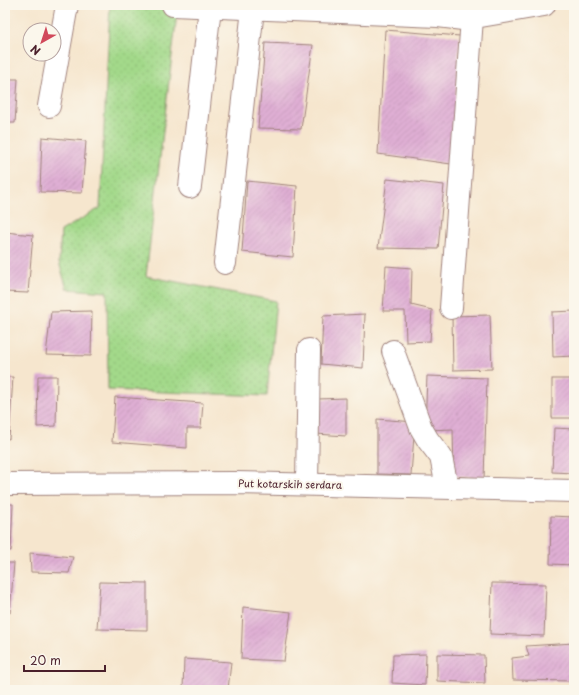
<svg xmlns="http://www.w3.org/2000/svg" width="579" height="695" viewBox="0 0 579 695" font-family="'Playpen Sans',sans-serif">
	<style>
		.grass { fill: url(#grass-dots); stroke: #767c5a }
		.building { fill: url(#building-hatch) }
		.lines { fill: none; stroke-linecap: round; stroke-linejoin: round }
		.minor-casing { stroke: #a0827c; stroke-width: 24 }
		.minor { stroke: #fff; stroke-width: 22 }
		.labels { text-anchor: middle; stroke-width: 4; stroke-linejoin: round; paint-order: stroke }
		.street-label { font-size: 10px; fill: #4a1f2b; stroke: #fbf7ec }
	</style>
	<defs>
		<pattern id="grass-dots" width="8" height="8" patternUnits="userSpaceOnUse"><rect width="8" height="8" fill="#a3d98a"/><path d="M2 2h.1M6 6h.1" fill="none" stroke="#8eba77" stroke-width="1.8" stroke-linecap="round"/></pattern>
		<pattern id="building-hatch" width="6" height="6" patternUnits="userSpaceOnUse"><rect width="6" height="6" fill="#dfafd4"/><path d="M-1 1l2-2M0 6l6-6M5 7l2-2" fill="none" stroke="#c196b6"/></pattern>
	</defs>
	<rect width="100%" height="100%" fill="#fbf7ec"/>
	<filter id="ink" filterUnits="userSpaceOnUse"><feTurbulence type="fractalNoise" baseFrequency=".025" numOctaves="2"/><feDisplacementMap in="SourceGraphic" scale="8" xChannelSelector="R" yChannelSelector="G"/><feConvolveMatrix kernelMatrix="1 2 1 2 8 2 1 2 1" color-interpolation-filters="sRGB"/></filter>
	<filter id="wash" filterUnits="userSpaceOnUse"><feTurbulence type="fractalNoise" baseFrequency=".012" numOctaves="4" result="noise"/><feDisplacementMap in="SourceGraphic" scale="16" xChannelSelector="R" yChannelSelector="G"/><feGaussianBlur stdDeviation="0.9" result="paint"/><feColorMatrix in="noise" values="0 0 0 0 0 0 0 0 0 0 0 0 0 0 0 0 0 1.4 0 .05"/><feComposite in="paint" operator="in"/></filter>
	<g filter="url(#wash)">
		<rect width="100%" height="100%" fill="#f6e6ce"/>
		<!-- grass -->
		<path class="grass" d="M110,5h68l-32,271 130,25 -9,95 -159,-6 -1,-98 -40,-3 -8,-27 2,-31 39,-23z"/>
		<g id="blocks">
			<!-- building -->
			<g class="building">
				<path d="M385,30l75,6 -9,128 -73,-10z"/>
				<path d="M265,43l48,2 -12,84 -43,-1z"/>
				<path d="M5,79h13l-3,44h-10z"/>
				<path d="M42,137l44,4 -4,52 -42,-1z"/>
				<path d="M387,179l57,6 -6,64 -60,-1z"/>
				<path d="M247,181l50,5 -4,71 -51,-5z"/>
				<path d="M5,232l28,3 -5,58 -23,-1z"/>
				<path d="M386,266l26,2 -1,37 21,5 -2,31 -24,1 -1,-31h-22z"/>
				<path d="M92,311l-1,45 -45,-1 5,-43z"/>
				<path d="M574,311v45l-21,1 -1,-45z"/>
				<path d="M365,314l-2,54 -42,-4 2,-48z"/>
				<path d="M490,315l2,54 -39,1 -1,-54z"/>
				<path d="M38,376h19l-1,50 -19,1z"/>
				<path d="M427,376l60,2 -3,101 -30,-3 -1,-47 -28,1z"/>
				<path d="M5,377h8l-4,62 -4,-1z"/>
				<rect x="552" y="379" width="22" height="39"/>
				<path d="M115,397l88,6 -2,25h-14v20l-75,-6z"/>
				<path d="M346,398v38l-30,-2 2,-35z"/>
				<path d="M377,419l38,3 -4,53 -34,-1z"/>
				<path d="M554,428l20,1v44l-22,-1z"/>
				<path d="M5,504h8l-2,47 -6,-1z"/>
				<path d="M551,516l23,1v48l-24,-1z"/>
				<path d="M30,553l43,4 -4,16 -38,-1z"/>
				<path d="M5,563h9l-4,50 -5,-1z"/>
				<path d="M100,582l47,1v47l-50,-1z"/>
				<path d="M492,583l54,1 -2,52 -54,-2z"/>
				<path d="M243,607l48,5 -7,49 -43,-2z"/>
				<path d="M574,643v38l-61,-1 -1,-22 17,-2 -3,-10z"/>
				<path d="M426,654l-1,31 -33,-2 1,-28z"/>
				<path d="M437,654l47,1 1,28 -48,-2z"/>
				<path d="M184,659l47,3 -3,28h-45z"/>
			</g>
		</g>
	</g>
	<g filter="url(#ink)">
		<use href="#blocks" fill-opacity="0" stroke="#a0827c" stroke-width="1"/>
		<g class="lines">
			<defs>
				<g id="minor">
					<path d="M173,5l265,11 25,3 81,-14"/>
					<path d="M49,106l18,-101"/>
					<path d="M190,187l20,-180"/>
					<path d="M225,263l28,-254"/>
					<path d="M451,308l21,-290"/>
					<path d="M393,351l28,77 7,12 13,17 6,30"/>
					<path d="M5,484l230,-1 339,8"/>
					<path d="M307,484l2,-134"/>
				</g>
			</defs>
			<!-- minor casing -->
			<use href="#minor" class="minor-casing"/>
			<!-- minor -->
			<use href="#minor" class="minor"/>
		</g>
	</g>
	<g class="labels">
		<!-- street labels -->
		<g class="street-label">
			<text transform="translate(290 484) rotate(1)" y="4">Put kotarskih serdara</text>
		</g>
	</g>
	<!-- margin -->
	<rect width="579" height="695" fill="none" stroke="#fbf7ec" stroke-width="20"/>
	<!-- north arrow -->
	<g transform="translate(42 42) rotate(219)"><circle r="19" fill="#fbf7ec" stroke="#b4a19f"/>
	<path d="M0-3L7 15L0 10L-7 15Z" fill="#d1495b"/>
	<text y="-6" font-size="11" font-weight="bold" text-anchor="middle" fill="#4a1f2b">N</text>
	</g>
	<!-- scale -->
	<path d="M24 665v6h81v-6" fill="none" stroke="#4a1f2b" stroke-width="2"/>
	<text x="30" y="665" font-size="12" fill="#4a1f2b" stroke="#fbf7ec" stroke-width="3" paint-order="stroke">20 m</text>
</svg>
